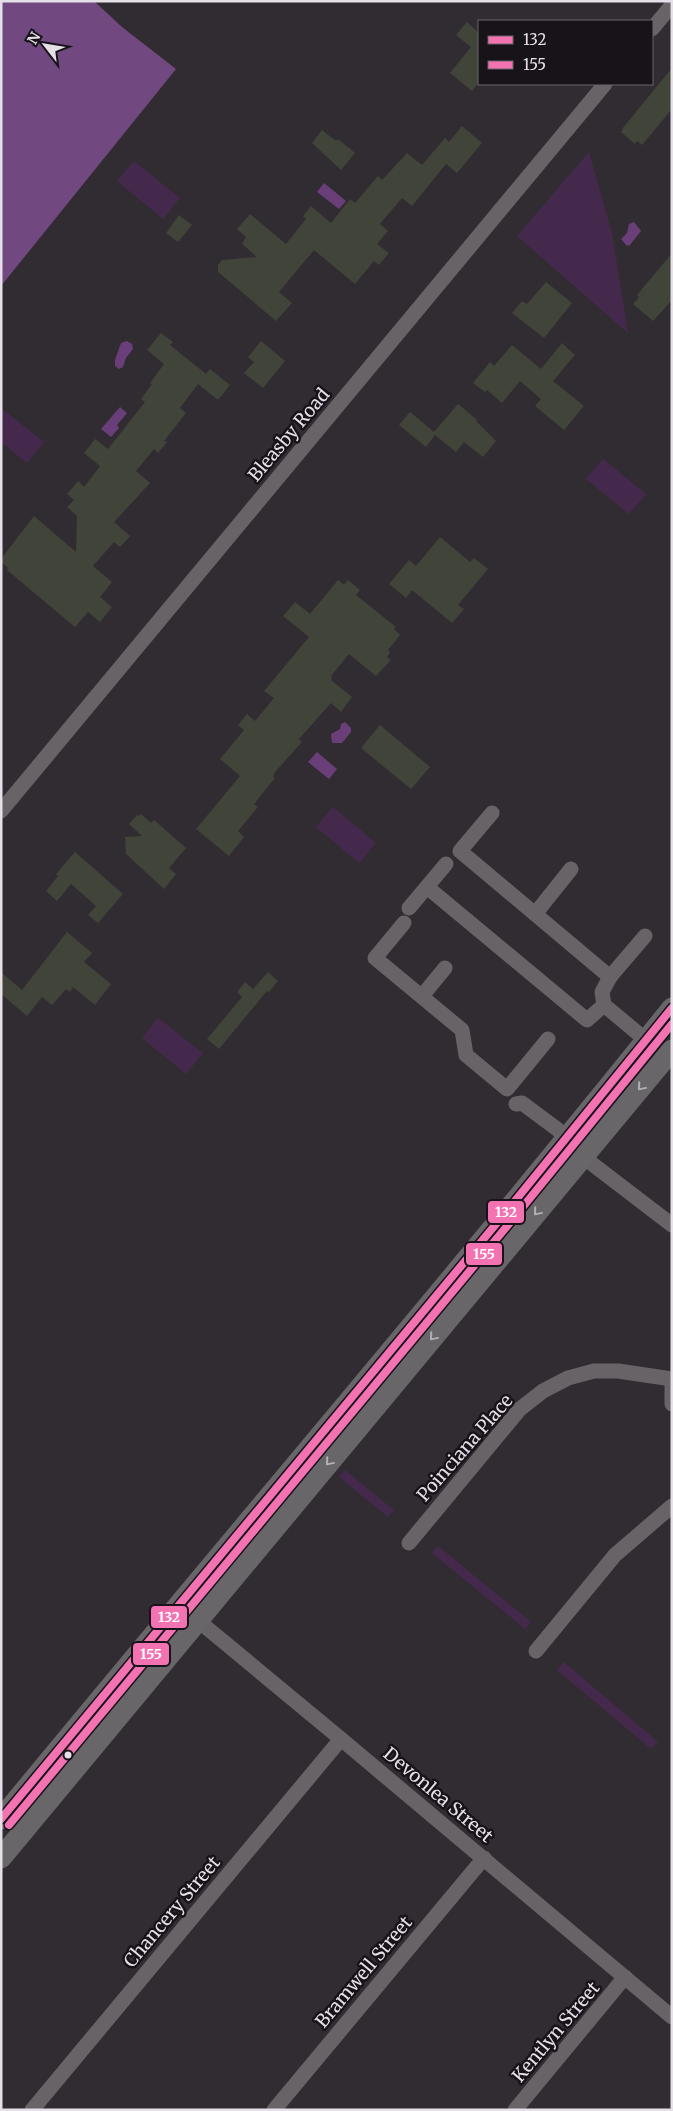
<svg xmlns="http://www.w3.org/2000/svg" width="673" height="2111" viewBox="0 0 673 2111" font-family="Merriweather,serif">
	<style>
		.green { fill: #44294d }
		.forest { fill: #714880 }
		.water { fill: #6a3f79 }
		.building { fill: #404439 }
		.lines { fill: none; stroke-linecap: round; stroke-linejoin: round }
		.street { stroke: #676367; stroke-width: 15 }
		.secondary { stroke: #686669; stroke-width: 21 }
		.bus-1-casing { stroke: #171319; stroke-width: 11 }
		.bus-2-casing { stroke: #171319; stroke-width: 11 }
		.bus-1 { stroke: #f272b2; stroke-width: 8 }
		.bus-2 { stroke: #f272b2; stroke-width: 8 }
		.oneway { stroke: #b3afb5 }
		.bus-dot { fill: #e5dfe7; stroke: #171319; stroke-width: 2 }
		.labels { text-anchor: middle; stroke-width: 5; stroke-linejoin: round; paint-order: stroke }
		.street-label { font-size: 18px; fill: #e5dfe7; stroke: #171319 }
		.line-badge { stroke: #171319; stroke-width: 2 }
		.badge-label { font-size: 14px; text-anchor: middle; font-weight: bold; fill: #fff }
	</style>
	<rect width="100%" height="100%" fill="#312c32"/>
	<!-- green -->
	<g class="green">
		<path d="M589,152l23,81 16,100 -111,-97z"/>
		<path d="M134,161l46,37 -17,21 -46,-38z"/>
		<path d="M1,408l43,34 -17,21 -26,-21z"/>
		<path d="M603,459l43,35 -17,20 -43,-35z"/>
		<path d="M333,807l43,36 -17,20 -43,-36z"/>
		<path d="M158,1018l45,35 -17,21 -44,-36z"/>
		<path d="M345,1470l49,40 -6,7 -49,-40z"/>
		<path d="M438,1546l93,76 -6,7 -93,-76z"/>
		<path d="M564,1662l94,80 -7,7 -94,-79z"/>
	</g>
	<!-- forest -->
	<path class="forest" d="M1,1h93l28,26 54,42 -175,217z"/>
	<!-- water -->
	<g class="water">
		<path d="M324,183l22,18 -7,8 -22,-17z"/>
		<path d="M634,222l7,9 -11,14 -3,1 -6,-7 6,-6 2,-9z"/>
		<path d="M127,341l5,3 1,5 -7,9 -3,9 -4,2 -4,-3v-6l6,-17z"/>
		<path d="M120,407l7,6 -10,12 2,3 -8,9 -10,-8z"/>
		<path d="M345,722l6,6v4l-9,11h-10l-1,-9 9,-5 1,-5z"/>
		<path d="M317,752l20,17 -8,10 -21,-17z"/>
	</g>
	<!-- building -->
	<g class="building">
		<path d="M467,22l12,11v49l-7,9 -22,-18 21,-26 -15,-12z"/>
		<path d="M672,68v41l-30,36 -5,-4 -2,3 -14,-12 2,-2 -1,-1z"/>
		<path d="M462,126l20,17 -25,30 -11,-9 -34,42 -10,-8 -22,26 8,7 -11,13 12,9 -10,12 -5,-4 -19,23 -41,-34 -35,42 13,11 -16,18 -58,-49v-7l4,-5 35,-3 -15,-13 4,-7 -9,-8 13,-15 36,30 20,-25 -3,-3 8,-10 20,17 19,-24 5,4 23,-27 4,4 25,-27 15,12 23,-27 4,4z"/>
		<path d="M322,130l14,11 2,-2 17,14 -14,17 -29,-27z"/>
		<path d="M179,215l13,10 -14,17 -12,-9z"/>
		<path d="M672,253v47l-19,21 -20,-17 6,-7 -2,-2z"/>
		<path d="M546,282l26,21 -28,35 -32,-25 10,-12 5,3z"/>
		<path d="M161,333l12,9 -3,3 36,29 4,-5 20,16 -12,15 -20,-16 -18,24 6,5 -22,28 3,1 -9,11 -4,-4 -18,22 14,12 -36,39 16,14 -10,11 -6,-5 -21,24 19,16 -12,15 12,10 -12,15 -12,-10 -13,15 -68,-57 1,-2 -7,-6v-3l33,-43 42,36 1,-36 -10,-9 7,-7 -7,-6 11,-13 6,6 16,-21 -16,-13 11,-14 13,10 37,-47 -4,-3 11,-15 -2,-1 14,-19 -17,-14z"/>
		<path d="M261,341l24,20 -22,27 -19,-15 10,-11 -6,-5z"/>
		<path d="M562,343l13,12 -22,26 31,25 -20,24 -29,-24 6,-7 -21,-18 -18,22 -15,-13 -2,2 -12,-9 17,-21 4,4 18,-21 29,24z"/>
		<path d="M458,404l19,16 -1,1 20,20 -13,16 -19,-15 -8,10 -21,-17 -9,12 -27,-22 11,-13 24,20z"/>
		<path d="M440,537l30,25 4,-4 14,11 -30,36 6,4 -12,14 -40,-33 -6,8 -17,-14 20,-24 7,6z"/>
		<path d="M338,580l6,5 4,-5 12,10 -4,5 40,32 -2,2 6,6 -12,15 2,2 -3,5 4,3 -15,16 -27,-22 -18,22 1,2 -1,2 21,17 -11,15 -10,-9 -32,36 3,3 -27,30 -2,5 2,1 -21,26 4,3 -20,24 6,6 -15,19 -33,-27 44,-53 -20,-17 24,-29 -6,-5 9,-11 8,7 19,-23 -10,-7 45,-54 -26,-21 12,-14 15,12z"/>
		<path d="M380,725l50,42 -19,22 -50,-41z"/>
		<path d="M141,814l10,9 3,-3 32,28 -17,20 7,6 -12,15 -38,-35 -1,-17 17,-1 -13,-12 8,-9 2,1z"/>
		<path d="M75,852l48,42 -25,29 -10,-8 8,-9 -25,-22 -14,17 -11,-10 12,-15 -2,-2z"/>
		<path d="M67,932l25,21 -8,9 27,22 -16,21 -22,-18 -3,5 -4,-3 -14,16 -10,-8 -15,19 -26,-22v-22l21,18z"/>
		<path d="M268,972l10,9 -9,11 -2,-1 -48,58 -12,-10 35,-42 -5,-5 8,-10 8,7z"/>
	</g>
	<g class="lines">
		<!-- street -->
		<g class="street">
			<path d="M652,29l20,-24"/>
			<path d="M1,811l604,-727"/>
			<path d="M492,813l-32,38 150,126 -8,15 2,13"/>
			<path d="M427,887l160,133 17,-15"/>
			<path d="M409,908l37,-44"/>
			<path d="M535,914l36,-45"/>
			<path d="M404,923l-29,35 87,72 4,25 41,34 41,-50"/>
			<path d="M610,977l35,-41"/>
			<path d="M422,996l23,-28"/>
			<path d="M604,1005l42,35"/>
			<path d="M516,1104l6,-1 35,26 34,34 81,62"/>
			<path d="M672,1386v18"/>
			<path d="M409,1543l111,-134 23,-18 25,-13 26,-7h24l54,8"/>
			<path d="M178,1604l163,135 331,278"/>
			<path d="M536,1651l79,-96 57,-49"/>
			<path d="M32,2110l309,-371"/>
			<path d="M274,2110l210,-252"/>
			<path d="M515,2110l110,-133"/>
		</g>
		<!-- secondary -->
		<g class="secondary">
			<path d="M1,1819c223,-271 451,-537 671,-811"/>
			<path d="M1,1858l671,-808"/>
		</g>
		<defs>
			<path id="bus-1" d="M1,1819l505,-607 166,-204"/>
			<path id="bus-2" d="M9,1825l504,-606 159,-195"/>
		</defs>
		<!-- bus-1 casing -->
		<use href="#bus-1" class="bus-1-casing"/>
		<!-- bus-2 casing -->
		<use href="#bus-2" class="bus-2-casing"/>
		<!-- bus-1 -->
		<use href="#bus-1" class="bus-1"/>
		<!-- bus-2 -->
		<use href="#bus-2" class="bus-2"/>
	</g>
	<!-- one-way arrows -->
	<defs><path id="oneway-chevron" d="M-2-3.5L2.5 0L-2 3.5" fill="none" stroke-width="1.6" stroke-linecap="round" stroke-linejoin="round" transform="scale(1.25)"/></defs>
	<g class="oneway">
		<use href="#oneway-chevron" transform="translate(641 1087) rotate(130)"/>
		<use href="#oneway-chevron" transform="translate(537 1212) rotate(130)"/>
		<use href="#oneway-chevron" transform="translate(433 1337) rotate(130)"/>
		<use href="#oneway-chevron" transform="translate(329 1462) rotate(130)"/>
	</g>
	<!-- markers -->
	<circle class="bus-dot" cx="68" cy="1755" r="4.5"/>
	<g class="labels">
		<!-- street labels -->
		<g class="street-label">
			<text transform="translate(289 435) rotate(-50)" y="6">Bleasby Road</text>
			<text transform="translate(465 1448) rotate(-49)" y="6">Poinciana Place</text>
			<text transform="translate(438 1795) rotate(40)" y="6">Devonlea Street</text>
			<text transform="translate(172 1912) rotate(-50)" y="6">Chancery Street</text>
			<text transform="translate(364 1972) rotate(-50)" y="6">Bramwell Street</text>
			<text transform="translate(556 2032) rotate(-50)" y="6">Kentlyn Street</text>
		</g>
	</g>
	<g class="line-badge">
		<rect x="487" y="1200" width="38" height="24" rx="5" fill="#f272b2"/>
		<rect x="465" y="1242" width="38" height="24" rx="5" fill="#f272b2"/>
		<rect x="150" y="1605" width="38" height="24" rx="5" fill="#f272b2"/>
		<rect x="132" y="1642" width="38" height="24" rx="5" fill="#f272b2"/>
	</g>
	<g class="badge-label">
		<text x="506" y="1217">132</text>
		<text x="484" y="1259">155</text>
		<text x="169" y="1622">132</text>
		<text x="151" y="1659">155</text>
	</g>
	<!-- border -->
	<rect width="673" height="2111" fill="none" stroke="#e5dfe7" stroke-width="5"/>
	<!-- legend -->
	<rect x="478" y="20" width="175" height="65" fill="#171319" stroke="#69656b"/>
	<rect x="488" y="36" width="25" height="8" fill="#f272b2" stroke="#69656b"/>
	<text x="523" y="45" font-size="15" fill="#e5dfe7">132</text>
	<rect x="488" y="61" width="25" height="8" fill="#f272b2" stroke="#69656b"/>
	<text x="523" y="70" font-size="15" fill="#e5dfe7">155</text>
	<!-- north arrow -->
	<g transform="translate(45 45) rotate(301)" stroke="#171319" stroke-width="4" paint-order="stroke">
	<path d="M0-4L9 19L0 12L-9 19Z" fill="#e5dfe7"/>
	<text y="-8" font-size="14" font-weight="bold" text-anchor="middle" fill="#e5dfe7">N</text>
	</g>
</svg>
